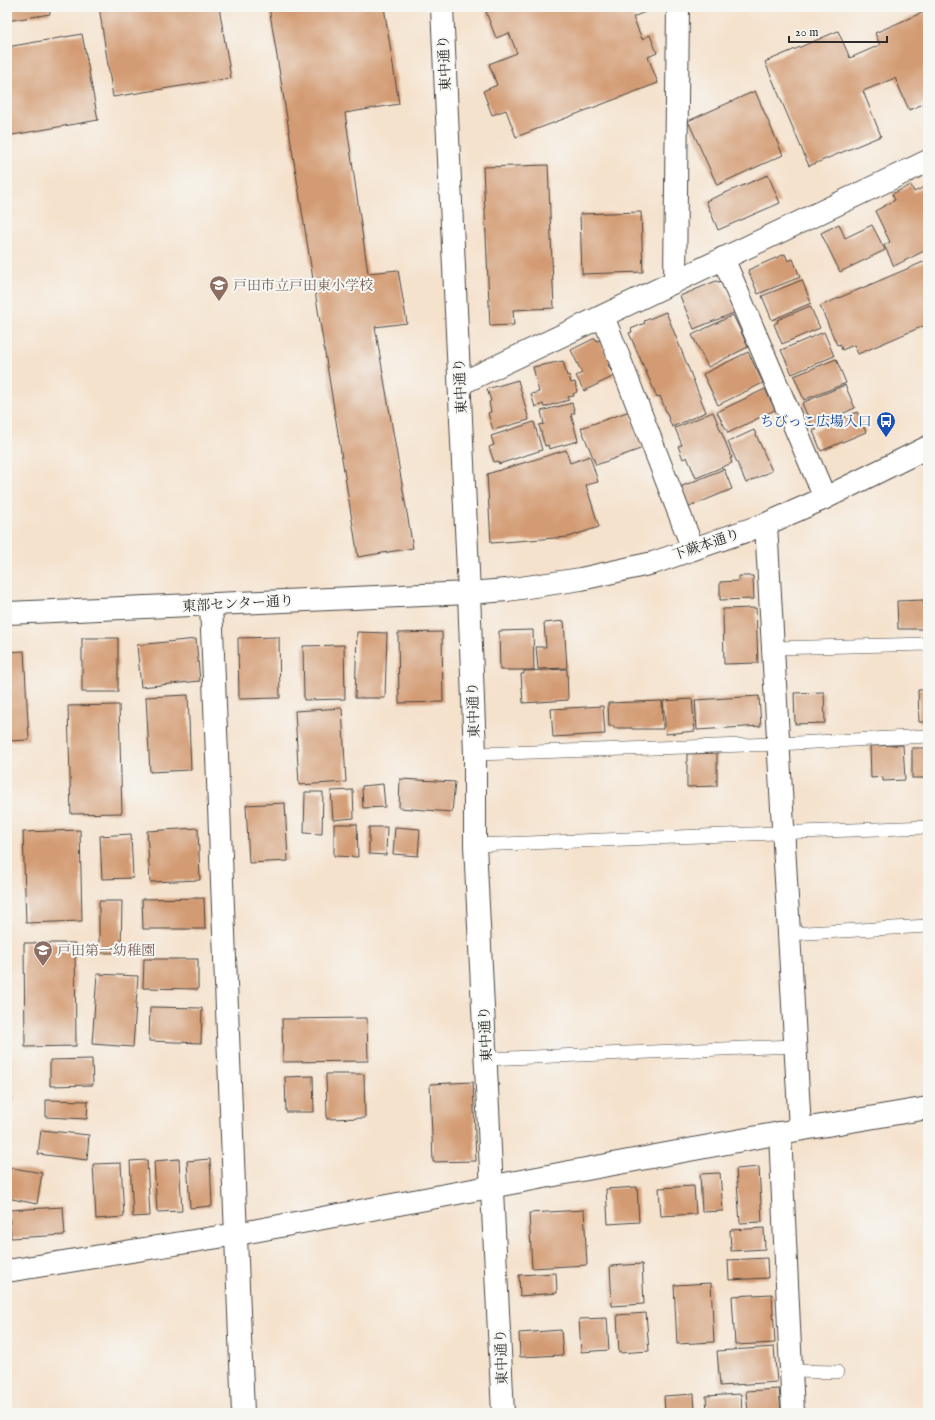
<svg xmlns="http://www.w3.org/2000/svg" width="935" height="1420" viewBox="0 0 935 1420" font-family="'IM FELL English','Noto Serif JP',serif">
	<style>
		.building { fill: #d39b73 }
		.lines { fill: none; stroke-linecap: round; stroke-linejoin: round }
		.lane-casing { stroke: #494643; stroke-width: 14 }
		.street-casing { stroke: #494643; stroke-width: 24 }
		.secondary-casing { stroke: #494643; stroke-width: 24 }
		.lane { stroke: #fff; stroke-width: 13 }
		.street { stroke: #fff; stroke-width: 22 }
		.secondary { stroke: #fff; stroke-width: 22 }
		.labels { text-anchor: middle; stroke-width: 4; stroke-linejoin: round; paint-order: stroke }
		.street-label { font-size: 14px; fill: #2b2b2b; stroke: #f6f6f2 }
		.education-label { font-size: 14px; fill: #785e54; stroke: #f6f6f2; text-anchor: start }
		.transit-label { font-size: 14px; fill: #164399; stroke: #f6f6f2; text-anchor: end }
	</style>
	<rect width="100%" height="100%" fill="#f6f6f2"/>
	<filter id="ink" filterUnits="userSpaceOnUse"><feTurbulence type="fractalNoise" baseFrequency=".025" numOctaves="2"/><feDisplacementMap in="SourceGraphic" scale="8" xChannelSelector="R" yChannelSelector="G"/><feConvolveMatrix kernelMatrix="1 2 1 2 8 2 1 2 1" color-interpolation-filters="sRGB"/></filter>
	<filter id="wash" filterUnits="userSpaceOnUse"><feTurbulence type="fractalNoise" baseFrequency=".012" numOctaves="4" result="noise"/><feDisplacementMap in="SourceGraphic" scale="16" xChannelSelector="R" yChannelSelector="G"/><feGaussianBlur stdDeviation="0.9" result="paint"/><feColorMatrix in="noise" values="0 0 0 0 0 0 0 0 0 0 0 0 0 0 0 0 0 1.4 0 .05"/><feComposite in="paint" operator="in"/></filter>
	<g filter="url(#wash)">
		<rect width="100%" height="100%" fill="#f5e2cd"/>
		<g id="blocks">
			<!-- building -->
			<g class="building">
				<path d="M7,7h42l1,7 -43,7z"/>
				<path d="M99,7h120l12,71 -118,19z"/>
				<path d="M269,7h115l15,97 -54,9 23,160 30,-3 9,53 -32,4 38,221 -55,9z"/>
				<path d="M500,7h157l-24,10 9,22 8,-4 7,18 -9,4 10,26 -142,54 -10,-27 -14,5 -9,-24 14,-6 -8,-21 28,-11 -8,-20 -13,5 -10,-26z"/>
				<path d="M928,10v92l-19,8 -14,-32 -32,13 18,45 -72,30 -44,-104 73,-31 12,27 30,-13 -5,-12z"/>
				<path d="M82,34l16,86 -91,16v-89z"/>
				<path d="M755,91l28,64 -66,30 -29,-64z"/>
				<path d="M548,165l6,143 -41,2 1,15 -24,1 -7,-159z"/>
				<path d="M768,175l12,28 -62,27 -12,-29z"/>
				<path d="M911,185l3,7 10,-5 4,8v54l-34,17 -10,-21 6,-3 -15,-31 20,-11 -3,-6z"/>
				<path d="M641,212l2,60 -61,2 -2,-60z"/>
				<path d="M839,224l6,14 27,-13 13,25 -45,22 -19,-39z"/>
				<path d="M785,254l3,7 5,-2 7,18 -42,17 -10,-24z"/>
				<path d="M928,260v64l-70,30 -4,-9 -12,5 -2,-6 -3,1 -17,-39z"/>
				<path d="M802,280l9,23 -39,17 -10,-24z"/>
				<path d="M716,281l6,2 14,29 -42,17 -14,-33z"/>
				<path d="M810,306l10,22 -38,16 -8,-20 4,-2 -1,-2z"/>
				<path d="M666,312l40,100 -34,15 -12,-31 -3,1 -28,-64 3,-1 -1,-3 14,-6 -1,-2z"/>
				<path d="M733,315l15,32 -40,20 -16,-32z"/>
				<path d="M824,332l10,24 -42,18 -11,-24z"/>
				<path d="M595,338l2,3 3,-1 11,23 -3,2 6,11 -30,15 -8,-15 6,-3 -11,-23z"/>
				<path d="M748,352l15,31 -45,22 -15,-31z"/>
				<path d="M836,359l10,24 -42,17 -10,-24z"/>
				<path d="M563,361l4,15 2,-1 2,8 4,-1 2,10 -4,2 1,2 -6,1 1,3 -25,7 -1,-3 -8,3 -4,-13 8,-2 -6,-25z"/>
				<path d="M518,380l11,40 -36,10 -5,-17 3,-1 -2,-10 2,-1 -4,-12z"/>
				<path d="M845,385l10,23 -43,19 -10,-24z"/>
				<path d="M765,389l10,21 -47,23 -11,-21z"/>
				<path d="M572,403l3,10 -4,1 7,27 -29,8 -1,-4 -3,1 -6,-21 5,-1 -3,-13z"/>
				<path d="M630,411l13,37 -47,17 -15,-37z"/>
				<path d="M713,412l19,46h-2l2,5 -36,15 -9,-21 -4,2 -5,-13 4,-1 -7,-17z"/>
				<path d="M857,412l9,20 -45,19 -8,-20z"/>
				<path d="M534,422l8,28 -43,14 -1,-3 -4,1 -5,-15 5,-2 -3,-9z"/>
				<path d="M754,430l18,41 -26,12 -18,-41z"/>
				<path d="M566,450l4,13 20,-7 8,26 -12,3 13,42 -31,10 -77,6 -4,-69z"/>
				<path d="M724,469l8,20 -43,18 -9,-20z"/>
				<path d="M739,576h14l1,23 -34,1v-18l19,-1z"/>
				<path d="M924,600l1,29h-27l-1,-28z"/>
				<path d="M756,608l2,55 -34,1 -1,-55z"/>
				<path d="M564,621l3,47 -29,1 -2,-22h10l-2,-24z"/>
				<path d="M533,630l1,40h-34l-1,-39z"/>
				<path d="M357,632l30,1 -2,65h-30z"/>
				<path d="M442,632l1,70 -44,1 -1,-70z"/>
				<path d="M279,637l1,61 -41,1 -1,-61z"/>
				<rect x="82" y="638" width="36" height="54"/>
				<path d="M196,639l4,42 -59,6 -4,-42z"/>
				<path d="M344,645l1,54 -41,1 -1,-54z"/>
				<path d="M24,651l5,89 -22,1v-89z"/>
				<path d="M567,669l1,31 -45,3 -2,-29h3v-3z"/>
				<path d="M918,690h10v32h-9z"/>
				<path d="M824,692l1,31 -30,1 -1,-31z"/>
				<path d="M188,695l3,75 -41,2 -4,-75z"/>
				<path d="M759,696l2,30 -64,4 -2,-30z"/>
				<path d="M692,699l3,32 -29,3 -3,-33z"/>
				<path d="M662,701l1,28h-31v-1h-18v-2h-5l-1,-23z"/>
				<path d="M119,705l3,108 -51,1 -3,-108z"/>
				<path d="M603,706l2,28 -52,3 -2,-28z"/>
				<path d="M342,708l4,74 -47,3 -4,-74z"/>
				<path d="M903,745l2,35 -22,1v-4l-12,1 -1,-32z"/>
				<rect x="912" y="748" width="16" height="30"/>
				<path d="M717,753v33l-30,1v-33z"/>
				<path d="M400,779l55,3 -3,30 -53,-4z"/>
				<path d="M383,784l2,23 -22,1 -1,-22z"/>
				<path d="M353,790l1,28 -21,2 -2,-29z"/>
				<path d="M305,792h18l-1,42 -18,-1z"/>
				<path d="M285,803l3,58 -39,2 -3,-58z"/>
				<path d="M334,824h23l1,33 -24,-1z"/>
				<path d="M369,827h18l-1,28 -17,-1z"/>
				<path d="M395,827l25,2 -2,27 -25,-2z"/>
				<path d="M198,828l2,52 -50,2 -3,-51z"/>
				<path d="M80,830l2,91 -56,2 -3,-91z"/>
				<path d="M131,834l2,44 -31,1 -2,-43z"/>
				<path d="M204,898l1,31h-62l-1,-30z"/>
				<path d="M99,901h23l-1,52h-22z"/>
				<path d="M24,943h51l1,103 -51,1z"/>
				<path d="M144,959h54v30l-55,-1z"/>
				<path d="M97,974l41,2 -5,71 -41,-3z"/>
				<path d="M150,1007l52,1 -1,35 -52,-2z"/>
				<path d="M367,1018l1,43 -85,1 -1,-43z"/>
				<path d="M7,1059l4,1v40h-4z"/>
				<path d="M92,1059l1,26 -43,1v-26z"/>
				<path d="M326,1074h38l1,44 -38,1z"/>
				<path d="M313,1076l1,36h-28l-1,-35z"/>
				<path d="M473,1082l3,79 -43,1 -3,-78z"/>
				<path d="M46,1100l42,1 -1,18 -41,-2z"/>
				<path d="M41,1130l48,5 -2,25 -49,-6z"/>
				<path d="M179,1159l3,52 -25,1 -3,-51z"/>
				<path d="M210,1159l2,47 -22,2 -3,-47z"/>
				<path d="M147,1160l3,56 -17,1 -3,-56z"/>
				<path d="M121,1163l3,54 -28,2 -3,-55z"/>
				<path d="M7,1167l35,6 -5,31 -30,-6z"/>
				<path d="M759,1167l3,55 -22,1 -4,-54z"/>
				<path d="M720,1173l3,38 -21,1 -2,-38z"/>
				<path d="M694,1186l2,28 -35,2 -2,-28z"/>
				<path d="M637,1187l2,35 -31,2 -2,-35z"/>
				<path d="M63,1207l2,28 -54,3 -2,-28z"/>
				<path d="M584,1210l3,55 -55,3 -3,-55z"/>
				<path d="M764,1228l1,21 -34,2 -1,-21z"/>
				<path d="M767,1258l1,20 -39,2 -1,-20z"/>
				<path d="M642,1264l2,40 -32,2 -2,-40z"/>
				<path d="M556,1273l1,20 -37,3 -1,-21z"/>
				<path d="M711,1283l3,59 -37,2 -3,-59z"/>
				<path d="M772,1294l3,49 -40,2 -3,-49z"/>
				<path d="M646,1313l3,38 -30,2 -2,-38z"/>
				<path d="M607,1318l2,32 -28,2 -2,-33z"/>
				<path d="M561,1330l2,25 -43,2 -1,-24z"/>
				<path d="M774,1347l3,35 -57,4 -3,-35z"/>
				<path d="M779,1389l2,24h-33l-2,-22z"/>
				<path d="M694,1394l1,19h-30l-1,-17z"/>
				<path d="M741,1394l1,19h-35l-1,-17z"/>
			</g>
		</g>
	</g>
	<g filter="url(#ink)">
		<use href="#blocks" fill-opacity="0" stroke="#494643" stroke-width="1"/>
		<g class="lines">
			<defs>
				<g id="lane">
					<path d="M773,648l155,-4"/>
					<path d="M475,754l303,-10 150,-8"/>
					<path d="M475,845l453,-18"/>
					<path d="M789,934l139,-8"/>
					<path d="M486,1059l309,-13"/>
					<path d="M791,1371l46,1"/>
				</g>
				<g id="street">
					<path d="M723,258l102,240"/>
					<path d="M675,281l3,-274"/>
					<path d="M603,316l90,233"/>
					<path d="M460,384l468,-223"/>
					<path d="M766,524l34,605"/>
					<path d="M211,604l32,809"/>
					<path d="M780,1133l13,280"/>
					<path d="M7,1271l230,-37 543,-101 148,-25"/>
				</g>
				<g id="secondary">
					<path d="M442,7l27,586 6,161v91l28,568"/>
					<path d="M7,613l462,-20 38,-3 74,-11 72,-16 113,-39 59,-26 103,-51"/>
				</g>
			</defs>
			<!-- lane casing -->
			<use href="#lane" class="lane-casing"/>
			<!-- street casing -->
			<use href="#street" class="street-casing"/>
			<!-- secondary casing -->
			<use href="#secondary" class="secondary-casing"/>
			<!-- lane -->
			<use href="#lane" class="lane"/>
			<!-- street -->
			<use href="#street" class="street"/>
			<!-- secondary -->
			<use href="#secondary" class="secondary"/>
		</g>
	</g>
	<!-- icons -->
	<defs>
		<symbol id="school-pin" viewBox="-11 -11 22 30"><path d="M0 17L-7.5 6A9.5 9.5 0 1 1 7.5 6Z" fill="#8d6e63" stroke="#f6f6f2"/><path d="M0-5L7-2L0 1L-7-2ZM-4 1L0 2.5L4 1V4Q0 6-4 4Z" fill="#fff"/></symbol>
		<symbol id="bus-pin" viewBox="-11 -11 22 30"><path d="M0 17L-7.5 6A9.5 9.5 0 1 1 7.5 6Z" fill="#1a4fb4" stroke="#f6f6f2"/><path d="M-5-6H5V4H4V6H2V4H-2V6H-4V4H-5ZM-3.5-4V0h7V-4ZM-3.5 1.2v1.5H-2V1.2ZM2 1.2v1.5H3.5V1.2Z" fill="#fff"/></symbol>
	</defs>
	<g fill-rule="evenodd">
		<use href="#school-pin" x="208" y="274" width="22" height="30"/>
		<use href="#bus-pin" x="875" y="410" width="22" height="30"/>
		<use href="#school-pin" x="32" y="939" width="22" height="30"/>
	</g>
	<g class="labels">
		<!-- street labels -->
		<g class="street-label">
			<text transform="translate(444 63) rotate(-93)" y="5">東中通り</text>
			<text transform="translate(460 386) rotate(-93)" y="5">東中通り</text>
			<text transform="translate(706 544) rotate(-19)" y="5">下蕨本通り</text>
			<text transform="translate(238 603) rotate(-3)" y="5">東部センター通り</text>
			<text transform="translate(473 710) rotate(-92)" y="5">東中通り</text>
			<text transform="translate(485 1034) rotate(-93)" y="5">東中通り</text>
			<text transform="translate(501 1357) rotate(-92)" y="5">東中通り</text>
		</g>
		<!-- education labels -->
		<g class="education-label">
			<text x="233" y="290">戸田市立戸田東小学校</text>
			<text x="57" y="955">戸田第一幼稚園</text>
		</g>
		<!-- transit labels -->
		<g class="transit-label">
			<text x="872" y="426">ちびっこ広場入口</text>
		</g>
	</g>
	<!-- margin -->
	<rect width="935" height="1420" fill="none" stroke="#f6f6f2" stroke-width="24"/>
	<!-- scale -->
	<path d="M789 36v6h98v-6" fill="none" stroke="#2b2b2b" stroke-width="2"/>
	<text x="795" y="36" font-size="12" fill="#2b2b2b" stroke="#f6f6f2" stroke-width="3" paint-order="stroke">20 m</text>
</svg>
